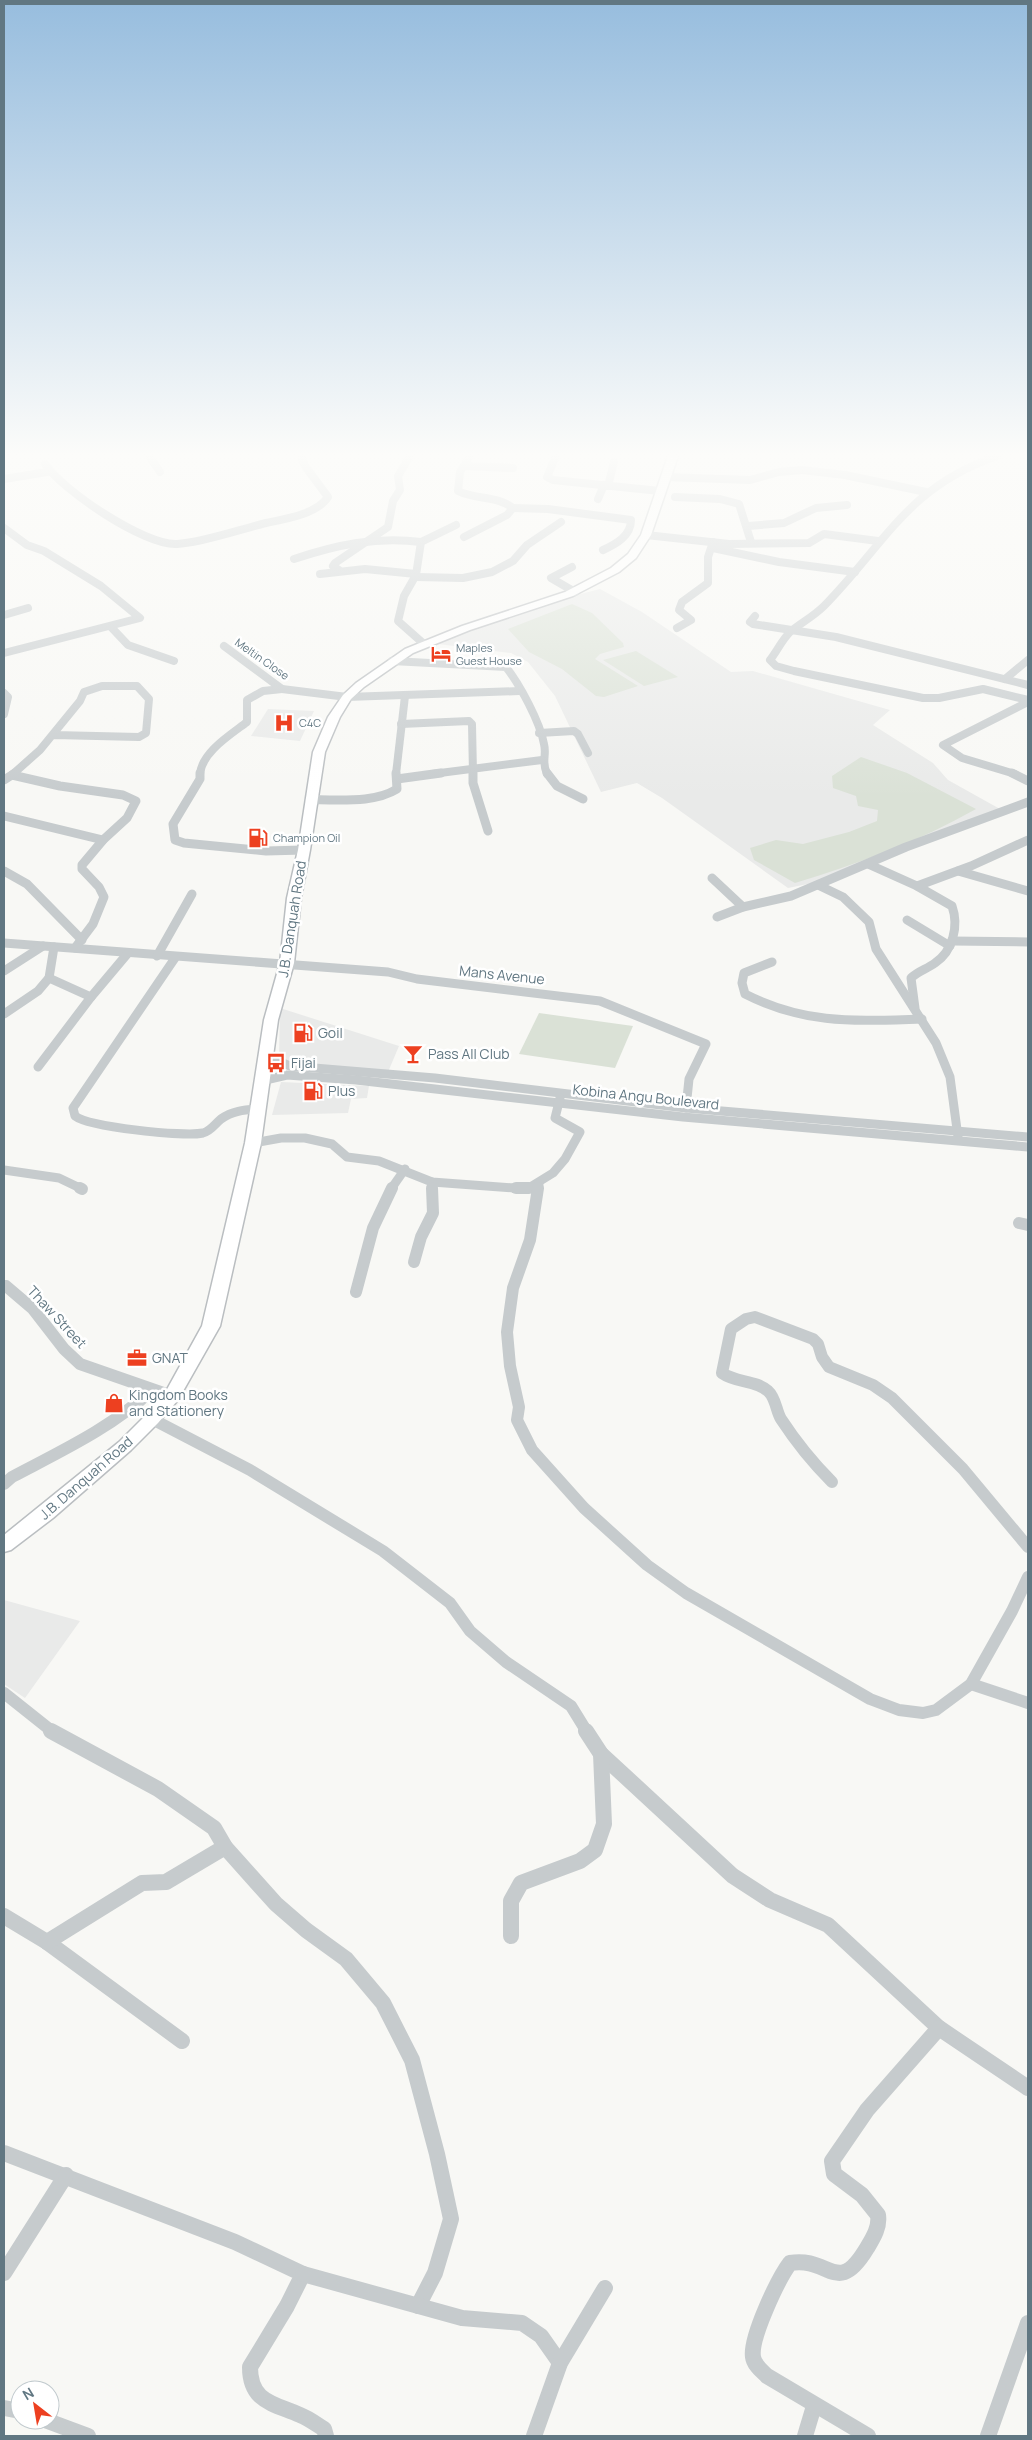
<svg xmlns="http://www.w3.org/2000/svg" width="1032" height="2440" viewBox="0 0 1032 2440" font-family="Manrope,sans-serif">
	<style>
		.built { fill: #e9eae9 }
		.green { fill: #dae1d6 }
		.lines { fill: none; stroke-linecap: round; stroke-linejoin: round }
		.highway-casing { stroke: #babec1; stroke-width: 3 }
		.minor-far3 { stroke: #c6cbcd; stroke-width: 8 }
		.minor-far2 { stroke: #c6cbcd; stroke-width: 9 }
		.minor-far1 { stroke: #c6cbcd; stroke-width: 12 }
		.minor { stroke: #c6cbcd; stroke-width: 16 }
		.highway { fill: #fff; fill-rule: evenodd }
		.labels { text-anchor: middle; stroke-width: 5; stroke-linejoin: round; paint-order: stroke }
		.far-poi-label { font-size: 11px; fill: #617782; stroke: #fff; text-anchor: start }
		.far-street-label { font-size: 11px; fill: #617782; stroke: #fff }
		.street-label { font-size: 14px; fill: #617782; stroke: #fff }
		.poi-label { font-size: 14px; fill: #617782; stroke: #fff; text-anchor: start }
	</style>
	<rect width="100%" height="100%" fill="#f8f8f5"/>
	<!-- built -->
	<g class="built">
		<path d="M600,589l42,23 89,60 22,-1 137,39 -17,15 60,38 15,17 52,29 -187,74 -25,5 -126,-90 -25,-15 -36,9 -46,-96 -27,-34 -17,-9 -81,-10 124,-42z"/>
		<path d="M268,709l46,2 -14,30 -49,-5z"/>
		<path d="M280,1008l119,38 -11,26 -67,-5 -42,-8z"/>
		<path d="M281,1082l88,4 -2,12 -16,1 -3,14 -76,2z"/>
		<path d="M4,1600l76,21 -55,77 -21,-14z"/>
	</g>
	<!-- green -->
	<g class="green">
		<path d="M572,604l20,9 31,30 1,4 -24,7 -5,5 43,27 -34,11 -8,-1 -34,-27 -33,-17 -21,-23z"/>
		<path d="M636,651l42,26 -34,9 -41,-26z"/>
		<path d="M861,757l46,16 69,36c-56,32 -119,55 -181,74l-41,-23 -4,-12 26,-8 27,4 46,-12 28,-11 1,-11 -20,-4 -2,-10 -23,-8 -1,-12z"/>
		<path d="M539,1013l94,13 -18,42 -96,-14z"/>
	</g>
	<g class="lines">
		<defs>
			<path id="highway" d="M668,456h10l-27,79 -15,23 -17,14 -46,24 -103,34 -57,23 -49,34 -13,12 -11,18 -15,35 -15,98 -9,48 -7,65 -16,57 -17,123 -41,183 -42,74 -20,23 -27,27 -78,68 -42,32 -7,2v-17l115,-93 27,-27 19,-22 37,-67 43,-183 19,-123 16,-57 7,-65 11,-48 15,-98 15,-35 15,-22 13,-12 49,-34 57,-23 103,-34 46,-24 17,-14 13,-19z"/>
		</defs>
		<!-- highway casing -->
		<use href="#highway" class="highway-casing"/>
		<!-- minor-far3 -->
		<g class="minor-far3">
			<path d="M149,456l11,16"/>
			<path d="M556,456l-9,21 6,3 107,11"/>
			<path d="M997,456c-90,31 -112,88 -173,150 -10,10 -23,17 -34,26 -8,8 -13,19 -20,28l6,6 18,5 129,27h16l44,-9 45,11"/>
			<path d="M45,464c17,26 100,82 132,80 24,-1 64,-15 89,-21 20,-4 51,-9 62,-26l-23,-31 -4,-10"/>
			<path d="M464,466l49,2"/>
			<path d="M665,477l85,3 29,-8 23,-2 43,5 81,17"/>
			<path d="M4,479l43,-7"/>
			<path d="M608,486l6,-24"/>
			<path d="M675,497l45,2 19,5 12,38"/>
			<path d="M598,499l6,-14"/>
			<path d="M513,508l35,1 83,11c0,16 -15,24 -28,30"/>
			<path d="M748,526l36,-3 32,-15 31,-3"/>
			<path d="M4,528l23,17 17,6 57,35 39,32 -136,35"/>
			<path d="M646,535l83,9 80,-1 15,-9 54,7"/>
			<path d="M464,537l43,-22 6,-7c-17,-13 -37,-8 -55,-17l2,-19 10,-16"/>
			<path d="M713,548l66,14 76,10"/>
			<path d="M294,559c42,-14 83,-23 127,-17"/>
			<path d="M572,567l-21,11 24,14"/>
			<path d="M339,570l-6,-4 2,-3 53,-36 5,-26 7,-11 -2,-14 12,-20"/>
			<path d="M320,574l45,-5 51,5"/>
			<path d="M416,577l47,1 29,-6 21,-11 14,-16 34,-23"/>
			<path d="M4,615l24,-7"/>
			<path d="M755,616l-5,6 3,2 83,13 192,48"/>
			<path d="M111,627l17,18 46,16"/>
			<path d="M677,628l14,-8 -12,-10 3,-8 26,-19v-26l5,-15"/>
			<path d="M424,644l-26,-23 6,-25 12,-21 5,-33 35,-17"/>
			<path d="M224,646l58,43 65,8 172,-6"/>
			<path d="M392,661l114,6c14,18 34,55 38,77 3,12 -3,17 3,30"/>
			<path d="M1005,679l23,-19"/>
			<path d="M4,693l4,4 -4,17"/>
			<path d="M401,724l68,-3 3,3 1,50"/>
			<path d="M539,733l35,-2 4,3 10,19"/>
			<path d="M13,774l27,-24 40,-49 4,-9 18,-6h35l12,13 -3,34 -7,4 -85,-2"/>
			<path d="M200,774c2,-22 30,-39 47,-52v-22l16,-9 19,-2"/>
			<path d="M396,774l9,-78"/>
			<path d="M432,774l110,-14"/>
			<path d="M1015,774l-53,-16 -19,-13 85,-43"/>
		</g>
		<!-- minor-far2 -->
		<g class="minor-far2">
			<path d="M200,773v6l-27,45 2,16 9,3 82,8 38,-1"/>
			<path d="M473,773v10l15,48"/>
			<path d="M547,773l10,13 26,13"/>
			<path d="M1012,773l16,8"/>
			<path d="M12,775l48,11 63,9 13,6 -9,17 -24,22 -21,25v4l17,18 5,10 -11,27 -18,24"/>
			<path d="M397,779l44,-6"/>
			<path d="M4,780l11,-7"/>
			<path d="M310,800c27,-1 63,4 87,-11l-1,-16"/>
			<path d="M4,816l99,24"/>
			<path d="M868,864l49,22 35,20c7,20 1,45 -17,57 -8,6 -17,8 -24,15l4,30"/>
			<path d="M4,871l23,13 55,56"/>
			<path d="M958,871l70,20"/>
			<path d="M712,878l31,29"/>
			<path d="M818,885l25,12 26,25 7,27 60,94 14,34 8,60"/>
			<path d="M917,886l54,-20 57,-26"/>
			<path d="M717,917l26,-10 48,-11 115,-49 122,-45"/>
			<path d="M907,920l43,26"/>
			<path d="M952,941l76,1"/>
			<path d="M4,943l384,29 29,7 183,22 106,43 -17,35 -3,29"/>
			<path d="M157,956l35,-62"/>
			<path d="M175,958l-102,150 2,8c14,11 109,21 128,17 8,-2 12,-9 18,-14 11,-8 23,-9 36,-10"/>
			<path d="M772,962l-28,11 -2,10 3,11c61,31 111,27 177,25"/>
			<path d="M4,971l39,-25"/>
			<path d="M91,997l37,-44"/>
			<path d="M4,1014l34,-23 11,-13 5,-31"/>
			<path d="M265,1056l25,10 145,12 251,30 342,29"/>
			<path d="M38,1067l53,-70 -42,-19"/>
			<path d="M261,1081l26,-6 69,5 327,37 345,30"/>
			<path d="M253,1143l28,-5h24l27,6 15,13 32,4 53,21 95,7 26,-16 12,-14 15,-27 -25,-14 5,-20"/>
			<path d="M4,1170l55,8 23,11"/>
			<path d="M432,1182v7"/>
			<path d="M391,1189l14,-20"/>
			<path d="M538,1189l1,-5"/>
		</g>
		<!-- minor-far1 -->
		<g class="minor-far1">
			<path d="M80,1188l2,1"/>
			<path d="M516,1188h13"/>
			<path d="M538,1188l-8,52 -17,48 -6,44 3,34 9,41 -2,13 15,30 52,58 63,57 39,28 184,106 29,11 24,3 13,-3 35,-26 41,-73 16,-34"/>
			<path d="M1019,1223l9,2"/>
			<path d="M414,1262l7,-25 12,-24 -1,-25"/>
			<path d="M6,1286l27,23 31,40 16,15 92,32"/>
			<path d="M356,1292l17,-64 19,-40"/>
			<path d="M152,1419l98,51 133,81 67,52 20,28 36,31 65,44 16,26"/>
			<path d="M832,1482c-19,-19 -36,-40 -51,-63 -5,-8 -5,-21 -13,-28 -12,-11 -32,-8 -46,-18l9,-44 15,-10 9,-2 58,22 5,5 4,13 7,10 44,18 19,13 71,71 65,78"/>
			<path d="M4,1484l8,-7c49,-26 99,-49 140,-87"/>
			<path d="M971,1684l57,19"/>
			<path d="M4,1693l49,39"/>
		</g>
		<!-- minor -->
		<g class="minor">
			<path d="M51,1731l107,58 56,39 11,19 51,57 30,26 40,29 37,44 29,57 25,94 14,65 -16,54 -17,33"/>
			<path d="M601,1754l132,122 37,24 58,25 111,103 89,60"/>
			<path d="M4,1916l43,26 135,99"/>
			<path d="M511,1936v-35l10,-18 59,-22 15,-11 9,-26 -3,-70 -15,-23"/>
			<path d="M47,1942l95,-59 24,-1 59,-35"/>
			<path d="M4,2153l231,89 68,32 -16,32 -37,61c0,35 23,36 50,48 8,3 16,9 24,14l2,7"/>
			<path d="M4,2273l62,-98"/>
			<path d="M303,2274l159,44 60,5 19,13 19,27"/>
			<path d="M4,2408l16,3"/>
			<path d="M45,2420l43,16"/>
			<path d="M534,2436l26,-73 45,-75"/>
			<path d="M805,2436l9,-30"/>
			<path d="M868,2436l-101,-60c-5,-5 -13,-11 -14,-19 -3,-19 25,-78 37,-94 40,-7 47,35 77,-15 6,-10 13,-21 11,-33l-16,-20 -28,-21 -2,-13 35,-51 72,-82"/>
			<path d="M988,2436l40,-113"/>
		</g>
		<!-- highway -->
		<use href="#highway" class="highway"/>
	</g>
	<!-- sky -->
	<linearGradient id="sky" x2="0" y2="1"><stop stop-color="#97bdde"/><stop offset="0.57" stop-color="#fcfcfa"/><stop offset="1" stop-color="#fcfcfa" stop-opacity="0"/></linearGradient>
	<rect width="1032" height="798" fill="url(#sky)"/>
	<!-- icons -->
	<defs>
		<symbol id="hotel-bare" viewBox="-9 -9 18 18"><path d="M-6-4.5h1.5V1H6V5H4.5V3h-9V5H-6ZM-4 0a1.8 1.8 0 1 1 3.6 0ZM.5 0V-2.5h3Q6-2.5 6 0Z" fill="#ed4020" stroke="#fff" stroke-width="2.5" paint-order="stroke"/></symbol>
		<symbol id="hospital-bare" viewBox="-9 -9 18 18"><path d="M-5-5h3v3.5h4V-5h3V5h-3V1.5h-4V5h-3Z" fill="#ed4020" stroke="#fff" stroke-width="2.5" paint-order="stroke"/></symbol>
		<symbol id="fuel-bare" viewBox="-9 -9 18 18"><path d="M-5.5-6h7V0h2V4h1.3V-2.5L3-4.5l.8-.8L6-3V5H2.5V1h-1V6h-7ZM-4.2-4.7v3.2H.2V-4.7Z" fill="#ed4020" stroke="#fff" stroke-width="2.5" paint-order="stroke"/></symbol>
		<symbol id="bar-bare" viewBox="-9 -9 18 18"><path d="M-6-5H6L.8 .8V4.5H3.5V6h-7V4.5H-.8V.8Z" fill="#ed4020" stroke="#fff" stroke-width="2.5" paint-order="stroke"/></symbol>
		<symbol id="bus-bare" viewBox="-9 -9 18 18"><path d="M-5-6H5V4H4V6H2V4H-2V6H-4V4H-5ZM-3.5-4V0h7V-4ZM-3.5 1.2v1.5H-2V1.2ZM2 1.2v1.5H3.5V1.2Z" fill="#ed4020" stroke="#fff" stroke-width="2.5" paint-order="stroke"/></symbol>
		<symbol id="office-bare" viewBox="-9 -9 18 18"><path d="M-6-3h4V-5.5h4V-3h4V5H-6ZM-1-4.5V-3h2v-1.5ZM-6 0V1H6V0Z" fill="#ed4020" stroke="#fff" stroke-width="2.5" paint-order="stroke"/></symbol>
		<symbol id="shop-bare" viewBox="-9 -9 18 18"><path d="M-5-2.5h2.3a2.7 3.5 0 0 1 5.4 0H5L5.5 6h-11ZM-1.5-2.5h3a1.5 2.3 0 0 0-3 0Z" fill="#ed4020" stroke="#fff" stroke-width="2.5" paint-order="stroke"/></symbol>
	</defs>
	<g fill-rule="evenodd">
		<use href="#hotel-bare" x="427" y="640" width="28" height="28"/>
		<use href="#hospital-bare" x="270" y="709" width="28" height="28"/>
		<use href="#fuel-bare" x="244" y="824" width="28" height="28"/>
		<use href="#fuel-bare" x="289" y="1019" width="28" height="28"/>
		<use href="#bar-bare" x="399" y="1040" width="28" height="28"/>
		<use href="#bus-bare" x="262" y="1049" width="28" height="28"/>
		<use href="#fuel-bare" x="299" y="1077" width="28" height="28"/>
		<use href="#office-bare" x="123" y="1344" width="28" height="28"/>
		<use href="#shop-bare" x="100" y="1389" width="28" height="28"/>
	</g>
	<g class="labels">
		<!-- far-poi labels -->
		<g class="far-poi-label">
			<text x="456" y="652">Maples<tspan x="456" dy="13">Guest House</tspan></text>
			<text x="299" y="727">C4C</text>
			<text x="273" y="842">Champion Oil</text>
		</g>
		<!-- far-street labels -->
		<g class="far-street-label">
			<text transform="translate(262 659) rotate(35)" y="4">Meltin Close</text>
		</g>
		<!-- street labels -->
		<g class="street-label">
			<text transform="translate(292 919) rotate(-81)" y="5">J.B. Danquah Road</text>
			<text transform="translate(502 975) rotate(6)" y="5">Mans Avenue</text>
			<text transform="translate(646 1097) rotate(6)" y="5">Kobina Angu Boulevard</text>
			<text transform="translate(57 1317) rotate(47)" y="5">Thaw Street</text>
			<text transform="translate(86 1478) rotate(-41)" y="5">J.B. Danquah Road</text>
		</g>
		<!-- poi labels -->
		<g class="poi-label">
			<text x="318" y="1038">Goil</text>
			<text x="428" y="1059">Pass All Club</text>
			<text x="291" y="1068">Fijai</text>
			<text x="328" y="1096">Plus</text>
			<text x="152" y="1363">GNAT</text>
			<text x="129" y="1400">Kingdom Books<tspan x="129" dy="16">and Stationery</tspan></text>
		</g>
	</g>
	<!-- border -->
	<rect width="1032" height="2440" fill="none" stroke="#617782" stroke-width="10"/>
	<!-- north arrow -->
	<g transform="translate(35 2405) rotate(329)"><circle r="24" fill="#ffffff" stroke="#c0c9cd"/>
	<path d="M0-4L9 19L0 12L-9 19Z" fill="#ed4020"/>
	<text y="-8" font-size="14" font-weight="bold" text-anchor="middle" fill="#617782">N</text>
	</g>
</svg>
